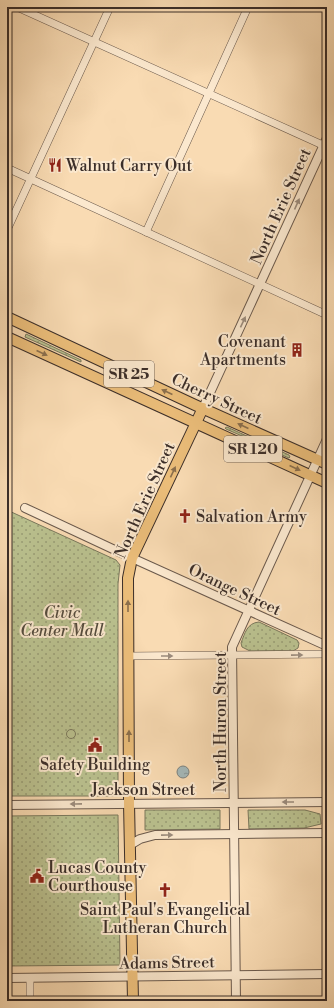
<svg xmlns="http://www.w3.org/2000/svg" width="334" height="1008" viewBox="0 0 334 1008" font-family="'Libre Bodoni',serif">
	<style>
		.grass { fill: url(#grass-dots); stroke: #7a785c }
		.garden { fill: #bac18f; stroke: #7a785c }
		.water { fill: url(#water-ripples); stroke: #7a817f }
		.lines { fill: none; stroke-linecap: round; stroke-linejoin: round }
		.minor-casing { stroke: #6a594c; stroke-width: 8 }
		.tertiary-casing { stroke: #6a594c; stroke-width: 10 }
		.primary-casing { stroke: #3b2e29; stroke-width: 12 }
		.minor { stroke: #fbe8ce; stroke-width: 7 }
		.tertiary { stroke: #fbe8ce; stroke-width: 8 }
		.primary { stroke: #ecbe7a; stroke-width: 10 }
		.oneway { fill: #9b8b7c }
		.oneway2 { fill: #8b6f4d }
		.labels { text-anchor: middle; stroke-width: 4; stroke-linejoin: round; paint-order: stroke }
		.shield { fill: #fbe8ce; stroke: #75665a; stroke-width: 1 }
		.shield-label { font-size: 15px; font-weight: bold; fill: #3b2e29 }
		.poi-label { font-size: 16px; fill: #3b2e29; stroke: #fbe8ce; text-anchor: start }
		.street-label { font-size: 16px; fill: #3b2e29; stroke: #fbe8ce }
		.park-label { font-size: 16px; font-style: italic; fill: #544b3d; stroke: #fbe8ce }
	</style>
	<defs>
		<pattern id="grass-dots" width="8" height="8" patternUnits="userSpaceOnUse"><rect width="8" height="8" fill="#bac18f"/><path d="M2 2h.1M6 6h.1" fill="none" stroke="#989d75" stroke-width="1.8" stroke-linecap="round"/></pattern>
		<pattern id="water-ripples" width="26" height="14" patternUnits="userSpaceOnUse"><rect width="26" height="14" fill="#a4b8b9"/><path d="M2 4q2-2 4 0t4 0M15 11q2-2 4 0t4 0" fill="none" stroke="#879696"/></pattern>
	</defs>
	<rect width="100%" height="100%" fill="#f9dbb3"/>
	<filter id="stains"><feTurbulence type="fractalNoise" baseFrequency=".005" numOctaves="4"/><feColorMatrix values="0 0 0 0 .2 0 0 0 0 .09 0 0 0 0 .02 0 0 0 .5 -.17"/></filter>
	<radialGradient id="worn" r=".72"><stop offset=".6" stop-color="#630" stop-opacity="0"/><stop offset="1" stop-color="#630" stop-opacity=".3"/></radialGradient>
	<!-- grass -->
	<g class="grass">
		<path d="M26,334l55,26v2l-56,-25z"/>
		<path d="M227,427l22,10 1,2h-1l-23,-10 -1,-1z"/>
		<path d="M267,445l22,10 1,2 -1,1 -23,-10v-2z"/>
		<path d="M7,510l109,50 4,5 -2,19v208l-3,4h-108z"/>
		<path d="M259,622l38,18 2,3 -1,5 -5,3h-43l-8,-4 -1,-4c4,-10 6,-20 18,-21z"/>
		<path d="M145,810h75v19l-75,1z"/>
		<path d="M248,810h57l15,4 1,10 -17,4 -55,1z"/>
		<path d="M118,815l2,150 -113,1v-150z"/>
	</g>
	<!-- garden -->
	<circle class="garden" cx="71" cy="734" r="4.5"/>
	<!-- water -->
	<circle class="water" cx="183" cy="772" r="6"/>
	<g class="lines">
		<defs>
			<g id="minor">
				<path d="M17,7l310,140"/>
				<path d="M7,168l320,147"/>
				<path d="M7,230l103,-223"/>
				<path d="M146,232l102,-225"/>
				<path d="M128,656l199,-2"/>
				<path d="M30,1001v-23"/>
			</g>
			<g id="tertiary">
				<path d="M203,408l124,-270"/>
				<path d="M25,508l107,50 195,88"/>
				<path d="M7,805l320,-3"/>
				<path d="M130,845l10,-6 15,-4 172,-2"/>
				<path d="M7,978l320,-4"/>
				<path d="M236,1001l-4,-354 95,-208"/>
			</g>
			<g id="primary">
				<path d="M7,317l188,88 132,59"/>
				<path d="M7,337l320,146"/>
				<path d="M133,1001l-4,-198 -1,-225 4,-20 71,-150"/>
			</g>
		</defs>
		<!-- minor casing -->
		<use href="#minor" class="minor-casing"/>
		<!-- tertiary casing -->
		<use href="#tertiary" class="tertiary-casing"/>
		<!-- primary casing -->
		<use href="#primary" class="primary-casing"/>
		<!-- minor -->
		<use href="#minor" class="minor"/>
		<!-- tertiary -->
		<use href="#tertiary" class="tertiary"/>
		<!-- primary -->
		<use href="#primary" class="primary"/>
	</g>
	<!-- one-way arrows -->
	<defs><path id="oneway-solid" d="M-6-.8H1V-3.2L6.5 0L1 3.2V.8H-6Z"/></defs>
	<g class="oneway">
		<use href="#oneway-solid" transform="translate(297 204) rotate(-66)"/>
		<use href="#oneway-solid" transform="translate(243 322) rotate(-65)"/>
		<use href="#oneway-solid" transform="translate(297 655) rotate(-1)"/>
		<use href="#oneway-solid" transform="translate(167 656)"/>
		<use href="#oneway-solid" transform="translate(288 802) rotate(180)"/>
		<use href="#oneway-solid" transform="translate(76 804) rotate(179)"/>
		<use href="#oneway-solid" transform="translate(167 835) rotate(-1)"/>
	</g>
	<g class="oneway2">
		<use href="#oneway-solid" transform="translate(42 353) rotate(25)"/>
		<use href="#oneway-solid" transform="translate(167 392) rotate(-155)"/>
		<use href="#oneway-solid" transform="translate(243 426) rotate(-155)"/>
		<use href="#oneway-solid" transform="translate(295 468) rotate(25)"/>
		<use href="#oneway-solid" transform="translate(173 472) rotate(-65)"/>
		<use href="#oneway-solid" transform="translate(128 606) rotate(-90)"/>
		<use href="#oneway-solid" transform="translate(129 736) rotate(-90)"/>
	</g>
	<!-- icons -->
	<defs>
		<symbol id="restaurant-bare" viewBox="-9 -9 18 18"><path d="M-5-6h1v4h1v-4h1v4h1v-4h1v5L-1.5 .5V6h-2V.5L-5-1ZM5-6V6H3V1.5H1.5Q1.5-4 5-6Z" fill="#8f2418" stroke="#fbe8ce" stroke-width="2.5" paint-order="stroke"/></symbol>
		<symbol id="building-bare" viewBox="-9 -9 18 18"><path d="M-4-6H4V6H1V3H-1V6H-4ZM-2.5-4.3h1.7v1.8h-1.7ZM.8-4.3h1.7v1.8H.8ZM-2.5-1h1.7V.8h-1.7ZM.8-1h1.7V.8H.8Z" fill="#8f2418" stroke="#fbe8ce" stroke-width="2.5" paint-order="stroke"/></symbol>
		<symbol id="church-bare" viewBox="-9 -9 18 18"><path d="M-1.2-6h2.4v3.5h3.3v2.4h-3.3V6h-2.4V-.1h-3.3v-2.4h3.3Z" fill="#8f2418" stroke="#fbe8ce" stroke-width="2.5" paint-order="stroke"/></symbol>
		<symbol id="civic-bare" viewBox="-9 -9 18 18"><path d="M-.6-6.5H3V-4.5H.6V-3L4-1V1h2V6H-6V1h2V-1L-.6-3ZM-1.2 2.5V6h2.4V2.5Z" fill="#8f2418" stroke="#fbe8ce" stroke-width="2.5" paint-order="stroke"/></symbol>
	</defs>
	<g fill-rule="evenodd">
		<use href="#restaurant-bare" x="45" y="155" width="20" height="20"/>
		<use href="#building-bare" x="287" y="340" width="20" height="20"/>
		<use href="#church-bare" x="175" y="506" width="20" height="20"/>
		<use href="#civic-bare" x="85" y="735" width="20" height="20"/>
		<use href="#civic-bare" x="27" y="866" width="20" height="20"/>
		<use href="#church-bare" x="155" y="880" width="20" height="20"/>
	</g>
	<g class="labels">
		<!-- shield labels -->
		<g class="shield">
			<rect x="104" y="361" width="50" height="26" rx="3"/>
			<rect x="224" y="436" width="58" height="26" rx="3"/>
		</g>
		<g class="shield-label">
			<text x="129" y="379">SR 25</text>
			<text x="253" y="454">SR 120</text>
		</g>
		<!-- poi labels -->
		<g class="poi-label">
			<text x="66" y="171">Walnut Carry Out</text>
			<text x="286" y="347" text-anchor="end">Covenant<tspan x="286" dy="18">Apartments</tspan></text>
			<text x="196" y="522">Salvation Army</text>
			<text x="95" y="770" text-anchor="middle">Safety Building</text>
			<text x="48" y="873">Lucas County<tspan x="48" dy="18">Courthouse</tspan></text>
			<text x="165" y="915" text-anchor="middle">Saint Paul's Evangelical<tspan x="165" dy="18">Lutheran Church</tspan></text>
		</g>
		<!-- street labels -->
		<g class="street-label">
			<text transform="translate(280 206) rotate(-66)" y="6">North Erie Street</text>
			<text transform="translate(217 398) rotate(25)" y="6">Cherry Street</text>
			<text transform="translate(144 500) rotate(-66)" y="6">North Erie Street</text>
			<text transform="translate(235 589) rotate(25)" y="6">Orange Street</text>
			<text transform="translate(220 722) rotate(-90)" y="6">North Huron Street</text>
			<text x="143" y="795">Jackson Street</text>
			<text transform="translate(167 962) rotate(-1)" y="6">Adams Street</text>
		</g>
		<!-- park labels -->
		<g class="park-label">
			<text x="62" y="618">Civic<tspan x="62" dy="18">Center Mall</tspan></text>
		</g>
	</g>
	<!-- margin -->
	<rect width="334" height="1008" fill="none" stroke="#f9dbb3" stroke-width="24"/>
	<rect x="8" y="8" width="318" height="992" fill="none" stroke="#3b2e29" stroke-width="2"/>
	<rect x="12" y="12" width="310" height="984" fill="none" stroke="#3b2e29"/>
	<rect width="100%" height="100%" filter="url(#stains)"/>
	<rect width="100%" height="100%" fill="url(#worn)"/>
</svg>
